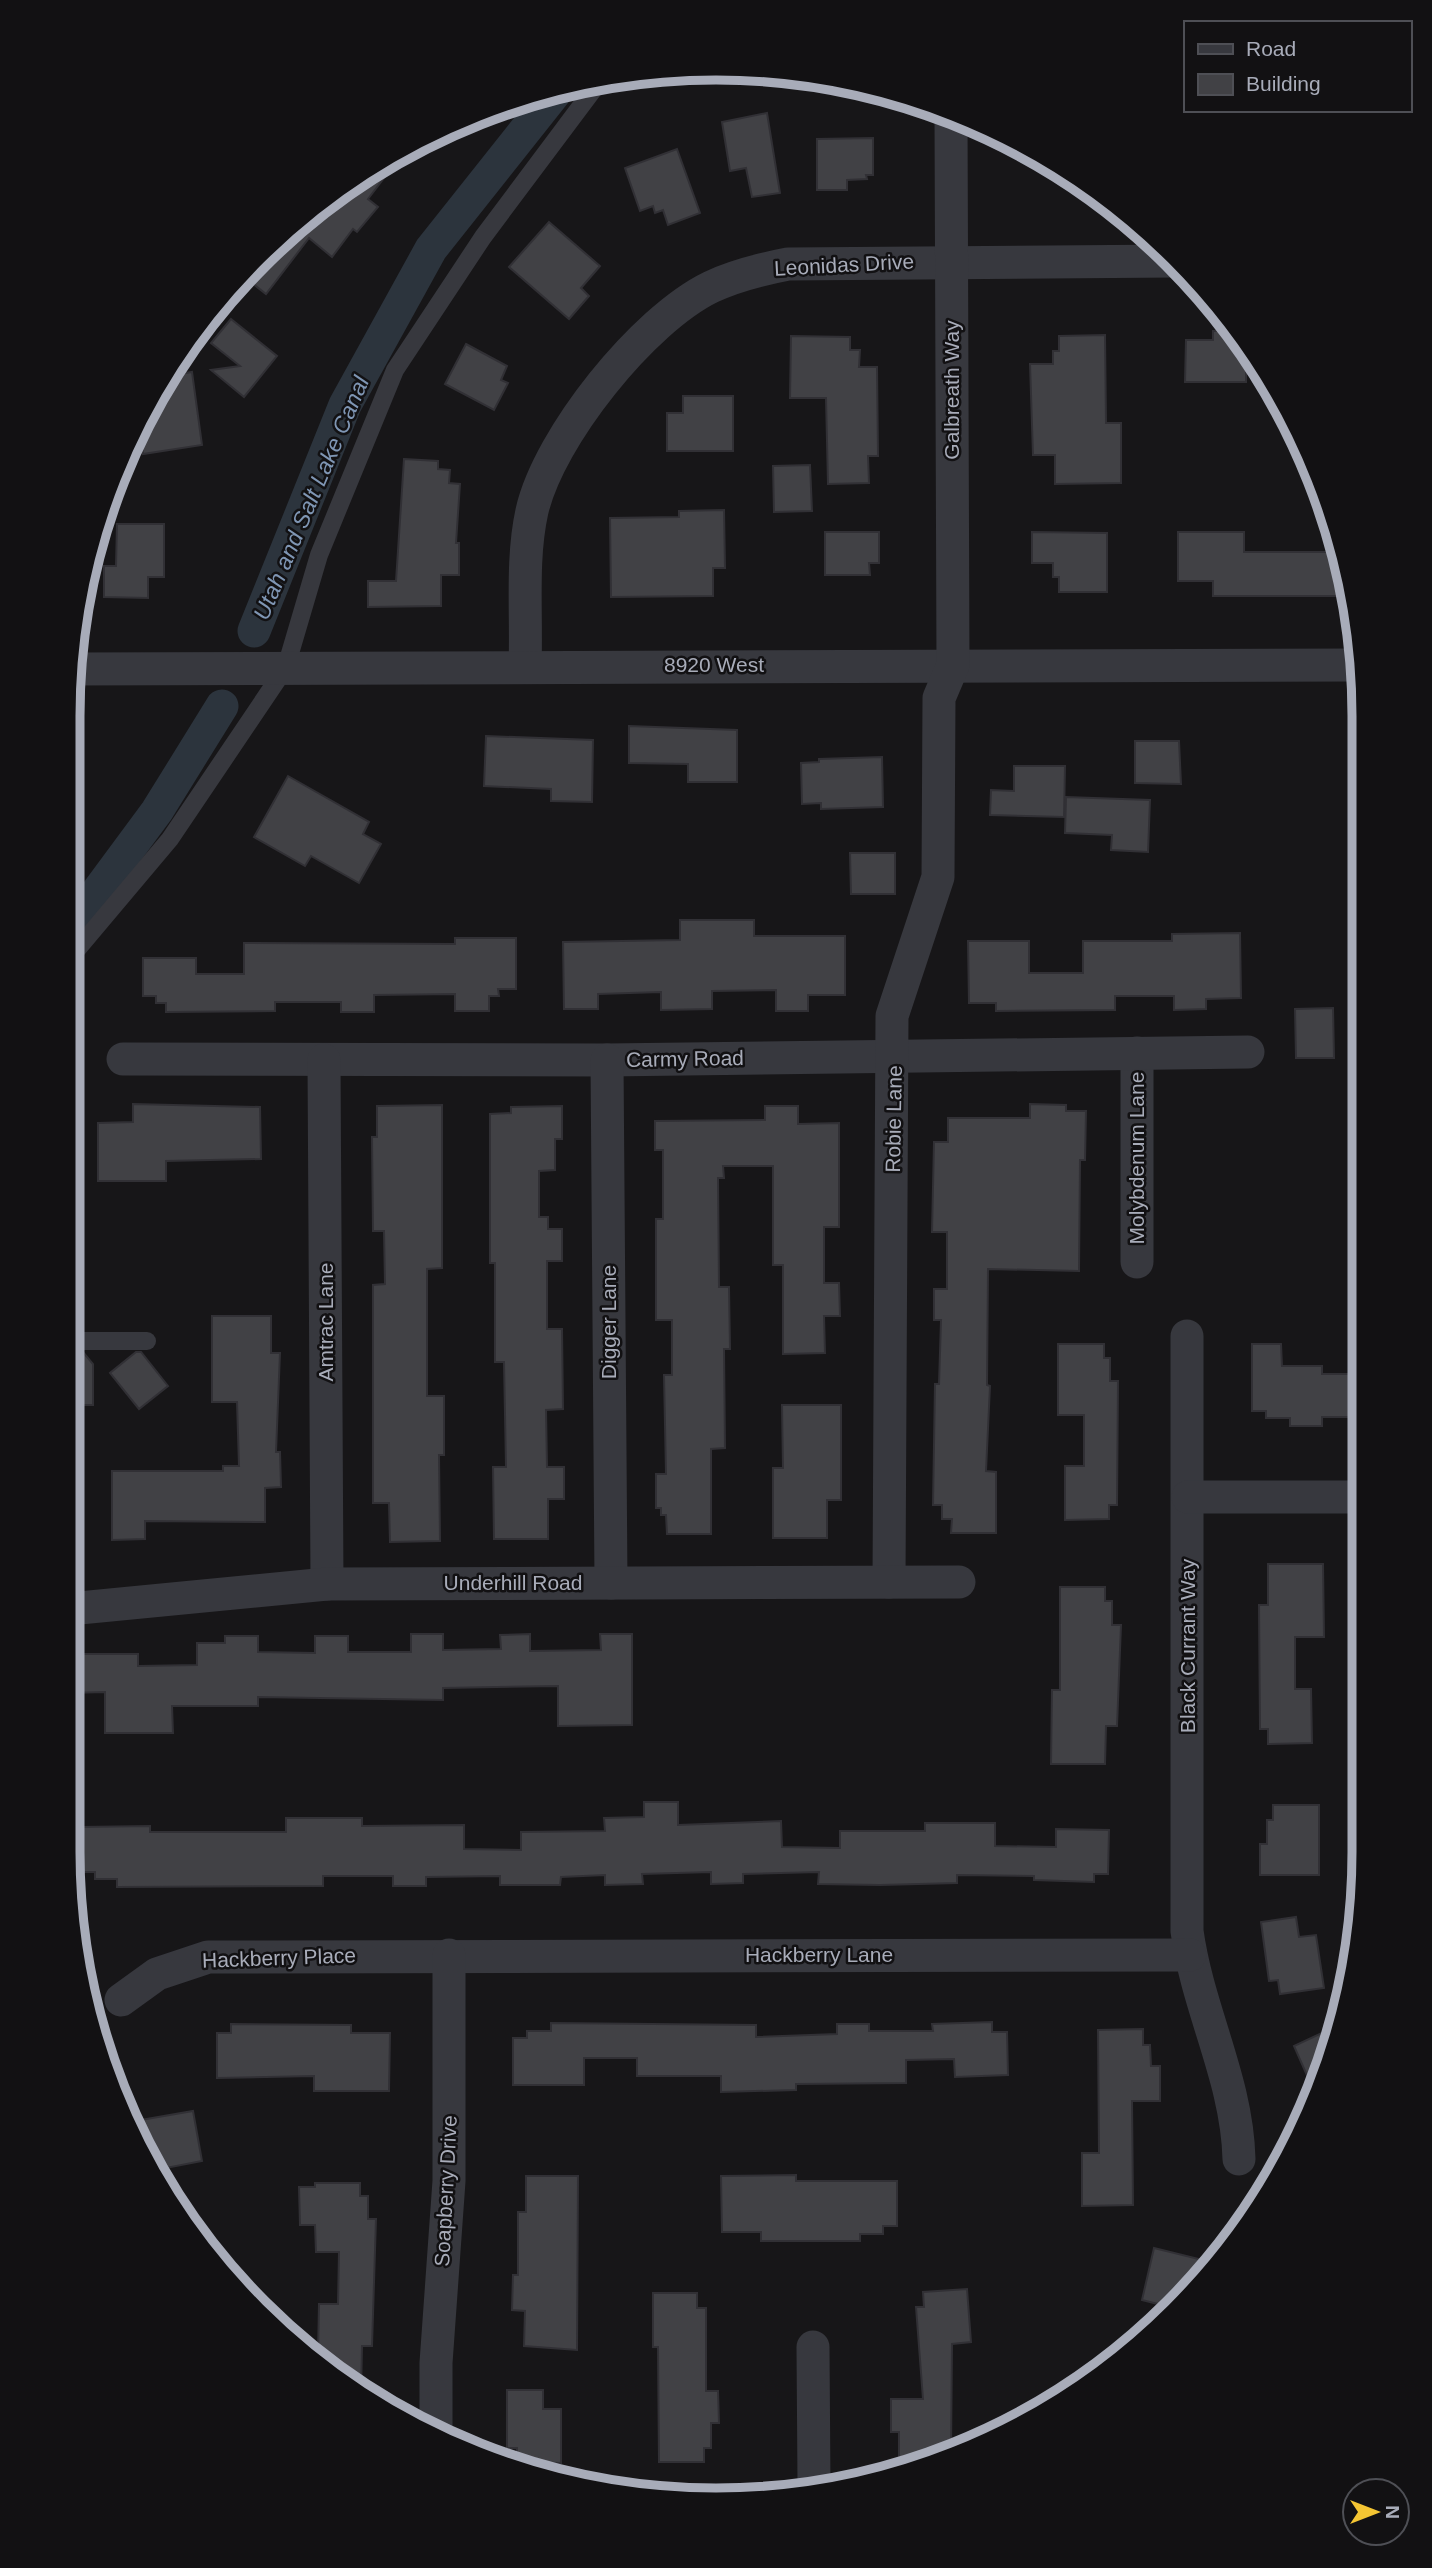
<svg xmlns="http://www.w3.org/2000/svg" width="1432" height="2568" viewBox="0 0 1432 2568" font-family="Helvetica,sans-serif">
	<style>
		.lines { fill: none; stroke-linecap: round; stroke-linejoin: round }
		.canal { stroke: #2c343d; stroke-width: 33 }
		.building { fill: #414145; stroke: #313035; stroke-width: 2 }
		.lane { stroke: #37383e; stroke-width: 18 }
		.street { stroke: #37383e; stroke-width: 33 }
		.labels { text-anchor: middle; stroke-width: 5; stroke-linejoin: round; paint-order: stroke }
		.street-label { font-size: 21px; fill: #a8acb9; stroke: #121113 }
		.water-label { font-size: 23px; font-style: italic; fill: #7f96b4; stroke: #121113 }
		.rim { fill: none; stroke: #a8acb9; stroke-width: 9 }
	</style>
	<rect width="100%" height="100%" fill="#171618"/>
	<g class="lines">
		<!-- canal -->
		<g class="canal">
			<path d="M254,631l91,-226 86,-156 127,-160"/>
			<path d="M69,930l88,-119 65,-105"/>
		</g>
	</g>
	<!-- building -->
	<g class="building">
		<path d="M767,113l13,80 -28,4 -6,-29 -16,3 -8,-49z"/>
		<path d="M873,138v37h-7l1,4 -20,1v10h-30v-51z"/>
		<path d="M677,149l23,64 -32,12 -5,-15 -8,3 -2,-7 -13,5 -15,-43z"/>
		<path d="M398,155l2,2 -32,42 10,8 -21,25 -4,-3 -21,28 -23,-19 -43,56 -23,-18 78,-74z"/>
		<path d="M549,222l51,44 -19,22 8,8 -20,23 -60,-52z"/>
		<path d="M231,319l46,37 -33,41 -33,-27 29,-4 -29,-23z"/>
		<path d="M1213,331h21l12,15v36h-61l1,-42h27z"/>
		<path d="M1105,335l1,88h15v60l-66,1v-29h-22l-3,-91h23v-13h6v-15z"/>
		<path d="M791,336l59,1v13h10l-1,17h18l1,89h-10l1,27 -41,1 -2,-86h-36z"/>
		<path d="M466,344l41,22 -6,14 7,3 -14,27 -49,-26z"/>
		<path d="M192,372l10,73 -59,9 -3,-25 12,-31 12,-1 -2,-14 5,-7z"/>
		<path d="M683,396h50v55h-66v-38h16z"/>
		<path d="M404,459l34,2v8l12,1 -1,13 11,1 -4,59h3v32h-18v31l-73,1v-26h28z"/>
		<path d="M810,465l2,46 -38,1 -1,-46z"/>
		<path d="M724,510l1,58h-12v28l-102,1 -1,-79 69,-1v-6z"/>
		<path d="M117,524h47v53h-16v21l-44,-1v-31h12z"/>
		<path d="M825,532h54v31h-10l1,12h-45z"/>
		<path d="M1032,532l75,1v59h-48v-15h-6v-14h-21z"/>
		<path d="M1178,532h66v20h96l1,44h-128v-15h-35z"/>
		<path d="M629,726l108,4v52h-49v-18l-59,-1z"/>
		<path d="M486,736l107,4 -1,62 -41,-1v-12l-67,-3z"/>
		<path d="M1135,741h44l2,43 -46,-1z"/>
		<path d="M882,757l1,50 -62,2v-6l-19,1 -1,-41 18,-1v-3z"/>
		<path d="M1014,766h51l-1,51 -74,-2 1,-25 23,1z"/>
		<path d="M288,776l81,46 -6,12 18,10 -22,39 -48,-27 -6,10 -51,-29z"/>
		<path d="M1066,797l84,3 -2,52 -37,-2 1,-15 -47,-2z"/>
		<path d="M850,853h45v41h-44z"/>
		<path d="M680,920h74v16h91v59h-37v16h-32v-21l-64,1v18l-51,1v-18l-63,2v15h-34l-1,-67 117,-2z"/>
		<path d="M1240,933l1,65 -35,1v10l-32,1v-14h-59v14l-119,1v-8h-27l-1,-62h61v32h54v-32h89v-7z"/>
		<path d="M455,938h61v51h-18l1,7h-10v15h-34v-17l-81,1v17h-33v-10h-66v9l-109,1v-9h-10v-7h-13v-38h53v16h48v-31l211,1z"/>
		<path d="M1333,1008l1,50h-38l-1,-49z"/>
		<path d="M133,1104l127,3 1,52 -95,2v20h-68v-58l35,-1z"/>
		<path d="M1030,1104l36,1v6h20l-1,49h-5l-1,111 -91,-2 -1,116 3,1 -4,85 10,1v61h-45l1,-14h-10v-14h-9l2,-121h4l2,-64h-7v-31h13v-57h-15l2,-90h14v-24h82z"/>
		<path d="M442,1105v163l-15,1v127h17v59h-5l1,86 -50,1 -1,-39h-16v-218l12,-1 -1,-53h-11l-1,-94h5v-31z"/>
		<path d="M562,1106v33h-7v31l-16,1v46h9v12h14v32h-15v68h15l1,80 -17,1 1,57h17v32h-16v40h-54l-1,-72h13l-2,-105h-9v-99h-5v-149l21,-1v-6z"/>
		<path d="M765,1106h33v18l41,-1v104h-15v56h15l1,33h-16l1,37 -42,1v-89h-10v-99h-50l1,12h-6l1,109h10l1,62h-6l1,99 -14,1v85h-44l-1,-19h-5v-7h-5v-34h10l-2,-99h8v-55h-16v-101h7v-69h-8v-29l110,-1z"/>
		<path d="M212,1316h59v37h9l-4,99h4l1,35 -16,1v34l-120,-1v18l-33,1v-69h111v-5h16l-2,-64h-25z"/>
		<path d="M1058,1344h46v14h6v23h8l-1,124h-8v14l-44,1v-54h19v-51h-26z"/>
		<path d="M1252,1344h29l1,22h40v8h39v43h-39v9h-32v-8h-24v-7h-14z"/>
		<path d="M69,1352h14l10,12v41h-24z"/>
		<path d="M136,1352h5l27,34 -29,23 -29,-36z"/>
		<path d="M782,1405h59v95h-14v38h-54v-70h10z"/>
		<path d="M1268,1564h55l1,73h-29v52h16l1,54 -44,1v-15h-8l-1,-124h9z"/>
		<path d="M1060,1587h45v14h7v24h9l-4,101h-11l-1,38h-54l1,-74h8z"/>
		<path d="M411,1634h32v16l58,-1 -1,-14 30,-1v17l71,-1 -1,-16h32v91l-74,1v-40l-115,2v12l-185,-3v9h-86l1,27h-68v-41l-37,1v-39h70v12l59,-1v-22h28v-7h33v16l57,1v-17h33v16h63z"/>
		<path d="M644,1802h34v23l103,-4 1,26 58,1v-17h85v-8h70v23l61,1v-18l53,1 -1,44h-14v8l-60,-2v-4l-77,-1v8l-77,2 -62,-1 1,-12 -76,2v9l-32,1v-12l-69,2 1,10 -38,1v-10l-44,2 -1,8h-60v-9l-74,1v9h-33v-10h-70v10l-206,1v-8h-22v-7h-13l-1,-45 69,-1v6h136v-14h76v8l102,-1v24l57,1v-18l84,-1 -1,-13 40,-1z"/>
		<path d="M1273,1805h46v70h-59v-31h7v-24h6z"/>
		<path d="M1296,1917l3,20 17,-2 8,53 -44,6 -2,-14 -9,1 -8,-59z"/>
		<path d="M992,2022v10h15l1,43 -53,2 -1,-18 -48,1v23l-110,1v6l-75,2v-16h-84v-18h-53v27h-71v-47h14v-7h24v-8l205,2v12l81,-3v-10h32v7h64l-1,-7z"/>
		<path d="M231,2024l120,1v8h39l-1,58h-75v-15l-97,2v-45h14z"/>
		<path d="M1339,2025l-26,64 -19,-43z"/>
		<path d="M1143,2029v16h7l1,21h9v35h-28l1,104 -51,1v-53h17l-1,-123z"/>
		<path d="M193,2111l9,50 -41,8 -26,-48z"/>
		<path d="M796,2175v6h101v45h-14v8h-23v7h-99v-9h-39l-1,-56z"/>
		<path d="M526,2176h52l-1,174 -53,-4 1,-35 -13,-1 1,-35h5v-63h8z"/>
		<path d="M315,2183h45v13h8v23h8l-4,127h-10l-1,47 -43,-39 1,-50h19l1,-52h-23l-1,-27h-15l-1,-38h16z"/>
		<path d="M1154,2248l53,13 -37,46 -28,-7z"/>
		<path d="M967,2289l4,53 -19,2 -1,109 -52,12v-33h-8v-33h32l-7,-92h8l-1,-15z"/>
		<path d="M653,2293h44v15h9v83h12l1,32h-8v25h-7v14h-45l-1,-115h-5z"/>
		<path d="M507,2390h36v19h18v54l-44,-1v-14h-10z"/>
	</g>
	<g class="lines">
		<!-- lane -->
		<g class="lane">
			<path d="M69,959l101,-120 116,-172 33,-112 76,-185 88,-133 116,-155"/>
			<path d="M69,1341h78"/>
		</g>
		<!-- street -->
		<g class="street">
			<path d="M525,666c2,-50 -4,-106 7,-155 17,-74 111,-191 179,-224 25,-12 51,-18 77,-23l388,-3"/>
			<path d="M70,669l1288,-4"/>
			<path d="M1137,1053v209"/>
			<path d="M123,1059l484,1 641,-8"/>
			<path d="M324,1060l3,524"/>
			<path d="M607,1060l4,523"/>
			<path d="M1187,1336v595c11,80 50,148 52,228"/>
			<path d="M1188,1497h173"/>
			<path d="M889,1582l3,-566 46,-139 1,-179 14,-33 -2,-550"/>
			<path d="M69,1609l258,-25 632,-2"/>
			<path d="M121,2000l36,-26 51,-17 982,-2"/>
			<path d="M813,2347l1,138"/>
			<path d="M436,2427v-64l13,-182v-226"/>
		</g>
	</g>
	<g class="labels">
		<!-- street labels -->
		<g class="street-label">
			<text transform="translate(844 265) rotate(-3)" y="7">Leonidas Drive</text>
			<text transform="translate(952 390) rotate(-90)" y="7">Galbreath Way</text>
			<text x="714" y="672">8920 West</text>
			<text transform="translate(685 1059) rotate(-1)" y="7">Carmy Road</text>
			<text transform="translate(894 1119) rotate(-89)" y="7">Robie Lane</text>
			<text transform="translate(1137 1158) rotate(-90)" y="7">Molybdenum Lane</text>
			<text transform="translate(326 1322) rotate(-90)" y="7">Amtrac Lane</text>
			<text transform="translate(609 1322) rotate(-90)" y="7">Digger Lane</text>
			<text x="513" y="1590">Underhill Road</text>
			<text transform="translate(1188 1646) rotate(-90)" y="7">Black Currant Way</text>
			<text x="819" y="1962">Hackberry Lane</text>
			<text transform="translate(279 1958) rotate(-2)" y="7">Hackberry Place</text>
			<text transform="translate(446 2191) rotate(-87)" y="7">Soapberry Drive</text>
		</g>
		<!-- water labels -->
		<g class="water-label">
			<text transform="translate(311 498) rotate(-67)" y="8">Utah and Salt Lake Canal</text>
		</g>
	</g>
	<!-- crop -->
	<path d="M0 0H1432V2568H0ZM716 80H716A636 636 0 0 1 1352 716V1852A636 636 0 0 1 716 2488H716A636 636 0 0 1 80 1852V716A636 636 0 0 1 716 80Z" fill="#121113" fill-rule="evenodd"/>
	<path class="rim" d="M716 80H716A636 636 0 0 1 1352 716V1852A636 636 0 0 1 716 2488H716A636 636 0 0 1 80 1852V716A636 636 0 0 1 716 80Z"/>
	<!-- legend -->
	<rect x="1184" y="21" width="228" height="91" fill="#121113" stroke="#4e4f55" stroke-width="2"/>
	<rect x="1198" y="44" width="35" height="10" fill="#37383e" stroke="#4e4f55" stroke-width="2"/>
	<text x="1246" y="56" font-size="21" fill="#a8acb9">Road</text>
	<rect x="1198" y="74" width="35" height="21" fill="#414145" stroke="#4e4f55" stroke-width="2"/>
	<text x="1246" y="91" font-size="21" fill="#a8acb9">Building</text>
	<!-- north arrow -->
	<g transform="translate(1376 2512) rotate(90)"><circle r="33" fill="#121113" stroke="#4e4f55" stroke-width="2"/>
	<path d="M0-5L12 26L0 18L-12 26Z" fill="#f4c533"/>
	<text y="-10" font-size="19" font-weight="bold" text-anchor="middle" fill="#a8acb9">N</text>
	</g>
</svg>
